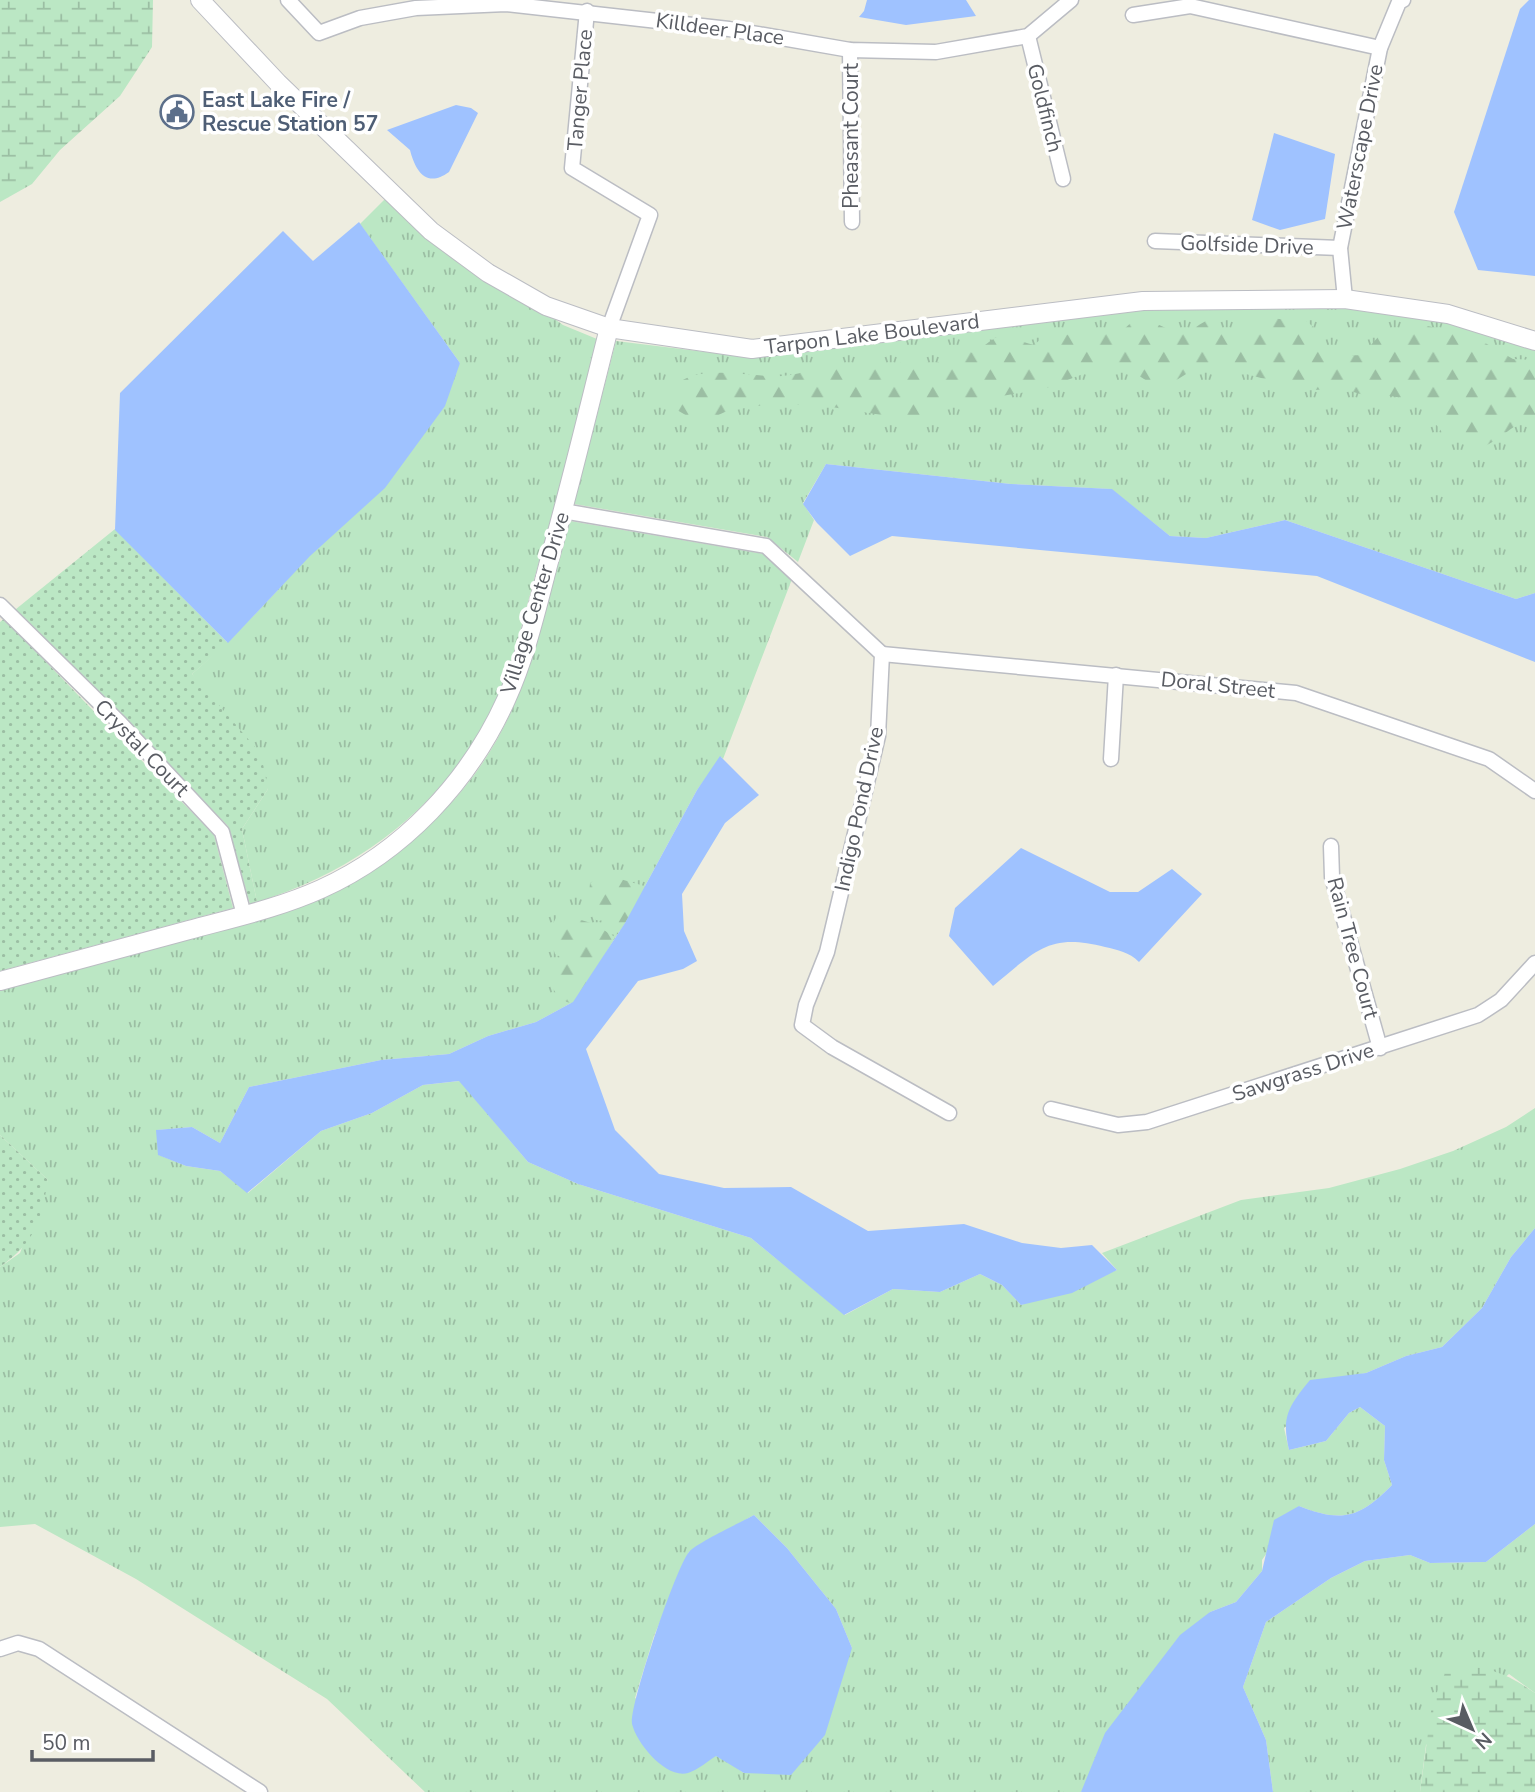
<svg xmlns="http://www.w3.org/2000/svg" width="1535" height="1792" viewBox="0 0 1535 1792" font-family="'Nunito Sans',sans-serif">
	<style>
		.grass { fill: url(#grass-tufts); fill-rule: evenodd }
		.forest { fill: url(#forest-firs) }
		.wetland { fill: url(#wetland-marsh) }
		.park { fill: url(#park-dots) }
		.water { fill: #9fc2ff }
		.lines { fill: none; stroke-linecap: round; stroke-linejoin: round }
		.minor-casing { stroke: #bbbdc3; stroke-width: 17 }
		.tertiary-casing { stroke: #bbbdc3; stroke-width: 20 }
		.minor { stroke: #fff; stroke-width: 14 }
		.tertiary { stroke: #fff; stroke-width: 18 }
		.labels { text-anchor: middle; stroke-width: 7; stroke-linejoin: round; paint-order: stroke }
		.street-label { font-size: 21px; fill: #595c63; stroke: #fff }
		.service-label { font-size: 21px; font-weight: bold; fill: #4e5e75; stroke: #fff; text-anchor: start }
	</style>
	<defs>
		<pattern id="grass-tufts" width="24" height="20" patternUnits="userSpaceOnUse" patternTransform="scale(1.75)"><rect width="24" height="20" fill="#bbe7c4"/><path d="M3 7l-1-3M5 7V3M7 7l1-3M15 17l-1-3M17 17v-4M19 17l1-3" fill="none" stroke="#9bbea3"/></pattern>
		<pattern id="forest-firs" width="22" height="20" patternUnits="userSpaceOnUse" patternTransform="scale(1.75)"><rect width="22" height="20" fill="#bbe7c4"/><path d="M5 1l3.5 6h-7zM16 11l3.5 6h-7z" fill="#9bbea3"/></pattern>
		<pattern id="wetland-marsh" width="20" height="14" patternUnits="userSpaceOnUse" patternTransform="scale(1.75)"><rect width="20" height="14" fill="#bbe7c4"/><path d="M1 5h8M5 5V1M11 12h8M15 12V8" fill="none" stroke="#9bbea3"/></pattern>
		<pattern id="park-dots" width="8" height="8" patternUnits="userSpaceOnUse" patternTransform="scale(1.75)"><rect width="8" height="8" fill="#bbe7c4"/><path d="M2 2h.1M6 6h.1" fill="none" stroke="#9bbea3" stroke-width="1.8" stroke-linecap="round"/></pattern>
	</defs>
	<rect width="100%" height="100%" fill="#eeede0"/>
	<!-- grass -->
	<g class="grass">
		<path d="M386,198l177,127 34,14c-19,78 -38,154 -60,230 -12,42 -21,86 -39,126 -45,104 -134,174 -241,207l-15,-73 26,-40 -76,-115c104,-90 184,-203 268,-311l-100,-139z"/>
		<path d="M1351,308l96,15 88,27v243l-19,6 -231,-79 -79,18 -36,-2 -59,-47 -100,-5 -185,-20 -23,39 11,17 -16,42 -31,-25 -193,-33 42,-163 139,17 389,-48z"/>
		<path d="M570,521l194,33 28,25 -69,180 -2,-2 -24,33 -72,133 -52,79 -37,20 -48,14 -39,18 -68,6 -132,27 -29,56 -28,-16 -35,3 2,25 27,11 34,5 28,22 73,-62 51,-18 51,-28 37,-4 68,81 50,22 173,54 94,77 48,-26 47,3 40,-18 22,11 19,20 96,-35 -15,-17 139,-53 88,-12 71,-19 53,-18 53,-24 29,-19v120l-24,29 -29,51 -40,39 -36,9 -40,17 -20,4 -62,51 5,22 37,-9 23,-28 11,-6 25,19 -1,34 8,25c-32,33 -50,38 -93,21l-37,54v11l-26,31 -26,10 -129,180h-656l-98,-93 -191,-120 -101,-55 -35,3v-260l20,-14 28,-73 -48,-45v-145l289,-79c100,-38 186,-109 227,-211 23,-58 37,-119 54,-179zM754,1515l33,33 49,61 16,39 -108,125 -109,-75 19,-62 35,-84z"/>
		<path d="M1535,1524v169l-26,-19 -83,71 -6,47h-147l-7,-52 -23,-53 23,-65 65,-44 34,-17 45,-6 20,8 56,-1z"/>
	</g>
	<!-- forest -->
	<g class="forest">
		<path d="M1268,316c13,7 27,-1 39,6 24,16 10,36 55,33l17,-19 15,1 29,-12 50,11 40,23 22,1v55c-17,6 -45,32 -54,32l-37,-12 -25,-34 -34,-6 -14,2 -28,-8 -33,1 -22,-9 -27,-3 -57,-15 -34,21 -15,2 -22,-14 -29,-6 -60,23 -54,9h-33l-11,4 -13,13 -20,5 -94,-15h-55l-37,6 -13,6h-25l-12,-7 -7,-12c9,-41 85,-19 112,-22 22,-2 42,-11 63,-12 15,0 29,1 43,1l3,6 11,-10 8,5c9,-5 12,-3 22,-3 15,0 20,-15 43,-10 33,-26 22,-17 59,-8l16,-14 25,5 24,-8 22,4 16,-15c17,1 35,20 50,14 7,-2 14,-8 21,-11l33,19 20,-20z"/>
		<path d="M613,877l35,10 -28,44 -15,-10 -9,-1 -8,-14 2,-23 7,-4 12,2z"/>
		<path d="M562,914l32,10 21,13 -39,68c-14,-3 -23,-12 -27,-26l7,-3 3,-13 9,-2 -13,-7 -7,-21 9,-17z"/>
	</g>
	<!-- wetland -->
	<g class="wetland">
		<path d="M0,0h153l-1,47 -32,49 -60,54 -28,34 -32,18z"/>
		<path d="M1448,1666c37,-1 57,6 87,27v99h-115l12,-88z"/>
	</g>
	<!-- park -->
	<g class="park">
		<path d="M115,529l113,114 -36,31 69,80 7,35 -26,40 15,73 -7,2 -22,-78 -203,-208 -10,12 199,205 19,73 -233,63v-349z"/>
		<path d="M0,1135l48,45c-7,41 -13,62 -48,87z"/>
	</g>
	<!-- water -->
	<g class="water">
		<path d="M867,0h99l10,16 -70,9 -47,-8 5,-6z"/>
		<path d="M1529,0h6v276l-57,-6 -24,-58 66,-203z"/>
		<path d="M456,105l15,3 7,5 -29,59c-23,17 -34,-2 -39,-22l-23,-20z"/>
		<path d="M1274,133l61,21 -10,65 -45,11 -28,-10z"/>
		<path d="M359,222l101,141 -15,43 -60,82 -75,68 -82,87 -113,-113 5,-137 163,-162 30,30z"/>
		<path d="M826,464l185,20 101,5 58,47 36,2 79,-18 231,79 19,-6v69l-218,-86 -425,-40 -42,20 -33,-33 -14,-19z"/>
		<path d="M720,756l39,39 -34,28 -43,71 2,37 13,30 -14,8 -45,12 -52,68 29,81 44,44 65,14 67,-1 77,44 96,-7 58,19 39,5 31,-3 25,25 -45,23 -51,12 -19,-20 -22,-11 -40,18 -47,-3 -49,26 -93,-77 -173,-54 -50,-22 -69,-81 -36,4 -51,28 -51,18 -74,62 -27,-22 -34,-5 -28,-11 -2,-25 36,-3 28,16 29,-56 132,-27 68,-6 39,-18 48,-14 37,-20 52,-79 72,-133z"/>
		<path d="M1021,848l89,44h28l34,-23 30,25 -63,68c-10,-10 -21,-12 -34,-15 -57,-15 -70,5 -112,39l-44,-50 6,-28z"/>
		<path d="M1535,1228v296l-49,38 -56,1 -20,-8 -45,6 -34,17 -65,44 -23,65 23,53 7,52h-192l24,-59 75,-98 30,-23 26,-10 26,-31 12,-51 25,-14c43,17 61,12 93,-21l-8,-25 1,-34 -25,-19 -11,6 -23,28 -37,9c-8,-34 0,-44 21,-70l56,-7 40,-17 36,-9 40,-39 29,-51z"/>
		<path d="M754,1515l33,33 49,61 16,39 -27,87 -34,40 -47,-2 -28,-17c-8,5 -18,14 -28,17 -22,6 -51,-29 -56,-49 -3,-18 44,-157 57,-172 9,-10 51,-29 65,-37z"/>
	</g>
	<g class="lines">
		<defs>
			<g id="minor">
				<path d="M288,0l31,33 41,-15 56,-10 90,-4 223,25 121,21 86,2 92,-16 43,-36"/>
				<path d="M587,11l-15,157 78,47 -41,113"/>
				<path d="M1133,15l57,-9 190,42"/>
				<path d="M1028,36l35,143"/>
				<path d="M850,50l2,172"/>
				<path d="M1155,241l185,7"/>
				<path d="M1345,299l-5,-51 40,-200 19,-46 4,-2"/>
				<path d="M563,511l203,35 116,108 -4,82 -51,216 -21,53 -4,20 30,22 117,66"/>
				<path d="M0,605l120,118 102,109 22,83"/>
				<path d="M882,654l414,39 193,66 46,32"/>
				<path d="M1111,759l5,-84"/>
				<path d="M1331,846l1,31 48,171"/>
				<path d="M1051,1109l67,16 29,-3 331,-107 23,-15 34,-37"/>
				<path d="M0,1649l18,-6 21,6 221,143"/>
			</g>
			<g id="tertiary">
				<path d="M200,0l78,83 153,148 57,42 58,33 63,22 143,21 391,-48 202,-2 103,15 87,27"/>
				<path d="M0,981c63,-17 126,-34 189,-51 44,-12 90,-22 132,-41 82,-37 148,-107 185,-189 21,-46 32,-97 45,-146 21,-75 39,-151 58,-226"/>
			</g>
		</defs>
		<!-- minor casing -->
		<use href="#minor" class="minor-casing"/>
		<!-- tertiary casing -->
		<use href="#tertiary" class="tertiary-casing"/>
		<!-- minor -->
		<use href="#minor" class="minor"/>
		<!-- tertiary -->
		<use href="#tertiary" class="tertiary"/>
	</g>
	<!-- icons -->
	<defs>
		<symbol id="civic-ring" viewBox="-11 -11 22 22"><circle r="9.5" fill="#fff" stroke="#5c6f8a" stroke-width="1.5"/><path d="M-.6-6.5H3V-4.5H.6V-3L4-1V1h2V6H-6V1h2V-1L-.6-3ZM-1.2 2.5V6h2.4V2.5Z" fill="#5c6f8a"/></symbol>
	</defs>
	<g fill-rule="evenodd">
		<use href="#civic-ring" x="158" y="93" width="38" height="38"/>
	</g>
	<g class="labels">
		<!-- street labels -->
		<g class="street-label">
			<text transform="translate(720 29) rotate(8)" y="7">Killdeer Place</text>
			<text transform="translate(580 90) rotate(-85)" y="7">Tanger Place</text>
			<text transform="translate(1045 108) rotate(76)" y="7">Goldfinch</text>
			<text transform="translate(851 136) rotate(-90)" y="7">Pheasant Court</text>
			<text transform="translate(1360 147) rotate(-79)" y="7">Waterscape Drive</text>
			<text transform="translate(1247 245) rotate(2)" y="7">Golfside Drive</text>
			<text transform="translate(872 334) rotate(-7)" y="7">Tarpon Lake Boulevard</text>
			<text transform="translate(535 603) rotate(-73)" y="7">Village Center Drive</text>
			<text transform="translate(1218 685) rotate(6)" y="7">Doral Street</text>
			<text transform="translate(142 748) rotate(46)" y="7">Crystal Court</text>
			<text transform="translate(859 809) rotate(-78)" y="7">Indigo Pond Drive</text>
			<text transform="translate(1353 948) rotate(75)" y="7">Rain Tree Court</text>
			<text transform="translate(1303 1072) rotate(-18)" y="7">Sawgrass Drive</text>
		</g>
		<!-- service labels -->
		<g class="service-label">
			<text x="202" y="107">East Lake Fire /<tspan x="202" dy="24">Rescue Station 57</tspan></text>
		</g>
	</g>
	<!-- north arrow -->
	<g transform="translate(1472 1729) rotate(136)" stroke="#ffffff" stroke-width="5" paint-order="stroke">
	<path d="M0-5L12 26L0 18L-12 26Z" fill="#595c63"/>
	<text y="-10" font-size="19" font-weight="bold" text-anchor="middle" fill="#595c63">N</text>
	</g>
	<!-- scale -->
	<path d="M32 1750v10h121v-10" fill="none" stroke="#595c63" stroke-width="3.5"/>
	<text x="42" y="1750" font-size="21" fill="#595c63" stroke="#ffffff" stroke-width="5" paint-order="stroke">50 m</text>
</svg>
